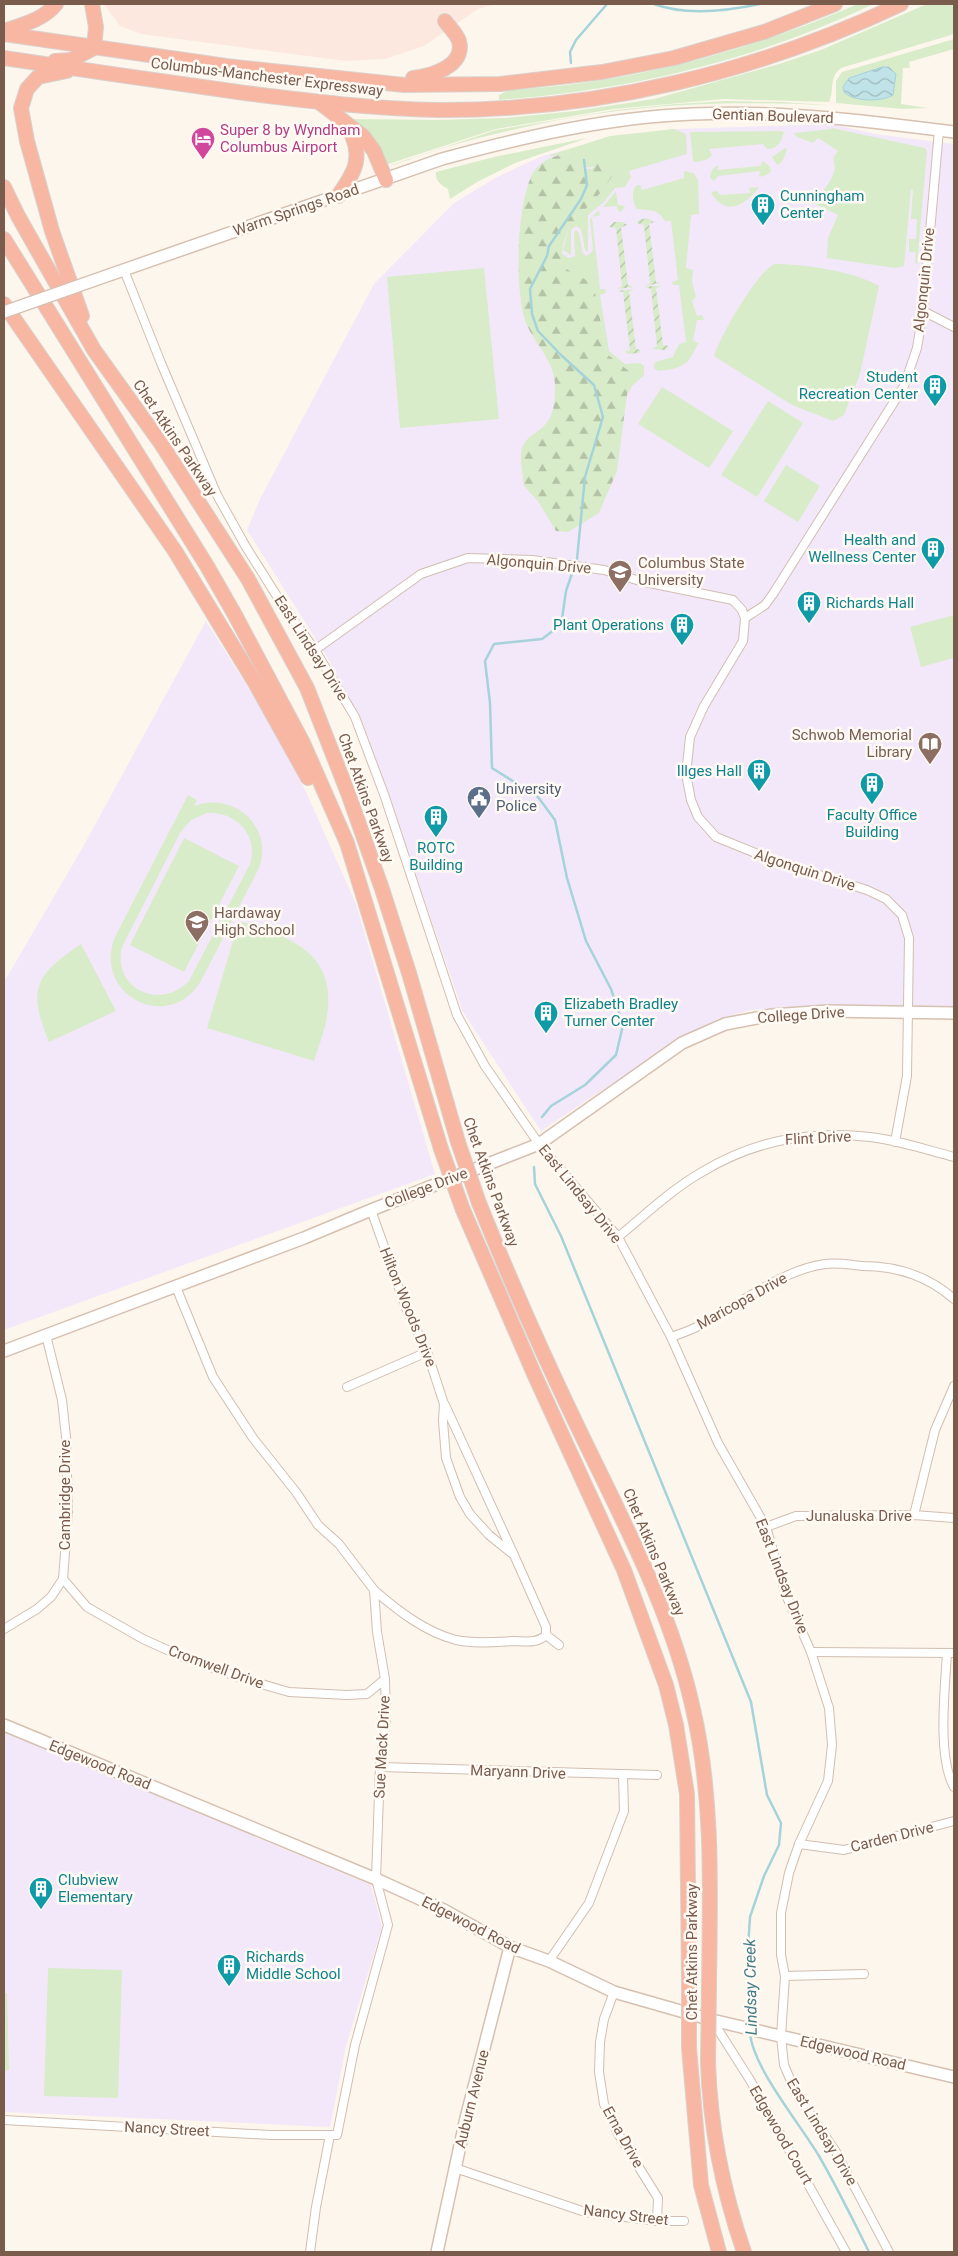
<svg xmlns="http://www.w3.org/2000/svg" width="958" height="2256" viewBox="0 0 958 2256" font-family="Roboto,sans-serif">
	<style>
		.commercial { fill: #fde8e0 }
		.education { fill: #f3e8fa }
		.green { fill: #d8ecc9; fill-rule: evenodd }
		.forest { fill: url(#forest-firs) }
		.garden { fill: url(#garden-furrows) }
		.water { fill: url(#water-waves); stroke: #a5d3da }
		.lines { fill: none; stroke-linecap: round; stroke-linejoin: round }
		.stream { stroke: #a5d3da; stroke-width: 2.5 }
		.street-casing { stroke: #d1beb0; stroke-width: 10 }
		.secondary-casing { stroke: #d6c0b0; stroke-width: 14 }
		.highway-casing { stroke: #dad1cd; stroke-width: 16 }
		.street { stroke: #fff; stroke-width: 8 }
		.secondary { stroke: #fff; stroke-width: 11 }
		.highway { stroke: #f7b7a3; stroke-width: 14 }
		.secondary-bridge-casing { stroke: #d6c0b0; stroke-width: 14; stroke-linecap: butt }
		.highway-bridge-casing { stroke: #dad1cd; stroke-width: 16; stroke-linecap: butt }
		.secondary-bridge { stroke: #fff; stroke-width: 11 }
		.highway-bridge { stroke: #f7b7a3; stroke-width: 14 }
		.labels { text-anchor: middle; stroke-width: 5; stroke-linejoin: round; paint-order: stroke }
		.street-label { font-size: 15px; fill: #7a5c4d; stroke: #fffaf3 }
		.hotel-label { font-size: 15px; fill: #b23c85; stroke: #fffaf3; text-anchor: start }
		.culture-label { font-size: 15px; fill: #0d838f; stroke: #fffaf3; text-anchor: start }
		.education-label { font-size: 15px; fill: #785e54; stroke: #fffaf3; text-anchor: start }
		.service-label { font-size: 15px; fill: #4e5e75; stroke: #fffaf3; text-anchor: start }
		.water-label { font-size: 16px; font-style: italic; fill: #437c86; stroke: #fffaf3 }
	</style>
	<defs>
		<pattern id="forest-firs" width="22" height="20" patternUnits="userSpaceOnUse" patternTransform="scale(1.25)"><rect width="22" height="20" fill="#d8ecc9"/><path d="M5 1l3.5 6h-7zM16 11l3.5 6h-7z" fill="#b4c2a5"/></pattern>
		<pattern id="garden-furrows" width="10" height="10" patternUnits="userSpaceOnUse" patternTransform="scale(1.25)"><rect width="10" height="10" fill="#d8ecc9"/><path d="M-1 1l2-2M0 10L10 0M9 11l2-2" fill="none" stroke="#b4c2a5"/></pattern>
		<pattern id="water-waves" width="16" height="10" patternUnits="userSpaceOnUse" patternTransform="scale(1.25)"><rect width="16" height="10" fill="#bfe3e8"/><path d="M0 5q4-4 8 0t8 0" fill="none" stroke="#a0bbbe"/></pattern>
	</defs>
	<rect width="100%" height="100%" fill="#fdf6ec"/>
	<!-- commercial -->
	<path class="commercial" d="M104,4h392l-18,5 -54,37 -39,13 -39,2 -205,-27 -21,-8z"/>
	<!-- education -->
	<g class="education">
		<path d="M833,124l41,10 80,10v862h-129l-74,4 -33,9 -39,20 -138,92 -78,-119 -99,-286 -37,-69 -80,-127 13,-31 114,-215 80,-81 43,-26 45,-21 64,-16 67,-11z"/>
		<path d="M206,621l64,101 36,70 50,112 79,270 -431,156v-348l79,-135z"/>
		<path d="M4,1732l367,153 11,42 -36,119 -16,81 -326,-15z"/>
	</g>
	<!-- green -->
	<g class="green">
		<path d="M858,4h15c-118,57 -245,86 -374,96v-5l10,-5c121,-7 238,-38 349,-86z"/>
		<path d="M927,4h27v30l-113,34c-13,10 -6,22 -12,34l-105,-3 -111,10 -117,20 -111,36 -33,-46 84,1 69,-2 70,-7 79,-12 125,-35 42,-14z"/>
		<path d="M954,39v10l-45,13 1,6h-7l-2,36 27,4 -25,1 -67,-6v-22l6,-9z"/>
		<path d="M726,101l56,1 46,3c-111,-5 -211,-1 -320,26 -27,6 -54,13 -80,22 -13,4 -26,10 -40,13l108,-36 119,-20 61,-6z"/>
		<path d="M832,128l93,20 2,3 -10,113 -2,-1 1,-11h-7v-13h7l1,-20h-6l2,-29 -2,-1 -7,77 -9,2 -68,-10 1,-20 10,-23 -25,-12c10,-14 27,-27 20,-45l5,-7 -20,-13 -5,5 -16,-6 -3,-4 37,-4z"/>
		<path d="M674,129l12,5 1,20 -58,17 2,6 -6,10 -10,1 -11,14 -16,13v37l-3,-2 -4,-21 -5,-3 -5,4v25l-8,-5 6,-23 33,-36 13,-19 -1,-7 -34,3 -8,-15 -21,3 -1,-1 60,-19z"/>
		<path d="M780,131l4,1c-3,10 -6,17 -17,17l-4,-5 -54,5 3,6c-3,5 -12,7 -18,7l-1,-2 -3,-28z"/>
		<path d="M587,138l-72,25 -38,19 -27,17 -2,-10c-7,-4 -13,-8 -12,-17l58,-15z"/>
		<path d="M785,148l2,2 -5,12 -5,3 -5,-8z"/>
		<path d="M763,161l7,6 1,4 -4,4 -8,2 1,-6 -42,5 -4,5 -4,-3c0,-6 3,-11 9,-13l-2,5 43,-4z"/>
		<path d="M684,171l10,2 4,7 1,34 -8,1 -5,53 7,2 -1,12 4,15 -4,4 5,15 5,-1 2,5h-7l-4,20 5,3c-9,22 -16,26 -40,28l-4,-3 1,-6 18,-5 6,-13 7,-2 -7,-57h-6l-1,-3 6,-2 -7,-59h-6c-8,-13 -15,-10 -28,-12 -5,-7 -6,-19 0,-24h3l2,5 42,-12z"/>
		<path d="M759,187c-13,18 -34,31 -48,5l6,-1 3,4 31,-2 -2,-5z"/>
		<path d="M616,191l2,14 7,1 -4,6 -3,-1 -1,-5 -14,1z"/>
		<path d="M599,210l1,5 -8,2 8,72h5l1,4 -6,2 9,56 16,13 15,-1 4,3v9l-12,11 -7,13 5,-27 -23,-18 -7,-37 -39,-51 1,-12 7,4 6,-2 -1,-23 2,-3 3,3 4,21 3,2 5,-3 2,-4 -3,-30z"/>
		<path d="M774,264c29,0 80,7 105,22l-19,88 -16,41 -11,6 -41,-16 -78,-49c6,-20 42,-82 60,-92z"/>
		<path d="M484,268l15,151 -99,9 -13,-151z"/>
		<path d="M662,387l71,44 -24,37 -71,-44z"/>
		<path d="M768,401l35,22 -46,74 -36,-22z"/>
		<path d="M786,465l34,21 -22,36 -34,-21z"/>
		<path d="M954,615v43l-33,9 -11,-40z"/>
		<path d="M188,795l9,5 -3,6c40,-15 80,21 65,62l-57,111c-30,55 -108,19 -88,-40zM207,813c28,-2 52,21 43,51l-61,117c-29,30 -77,8 -67,-34l58,-114 11,-13z"/>
		<path d="M184,838l55,28 -55,106 -54,-27z"/>
		<path d="M239,921c51,16 98,31 88,95 -2,15 -9,31 -13,45l-107,-33z"/>
		<path d="M81,944l35,67 -67,31c-22,-53 -14,-67 32,-98z"/>
		<path d="M48,1968l74,2 -4,128 -74,-2z"/>
		<path d="M4,1993h3l2,77 -5,1z"/>
	</g>
	<!-- forest -->
	<path class="forest" d="M572,153l8,15 12,1 8,-8 14,4 1,7 -13,19 -33,36 -6,17 -2,22 25,14 9,13 12,61 23,18 -13,99 -18,42 -31,19 -12,-1 -18,-30 -14,-15c-1,-11 -5,-27 -2,-38 3,-10 14,-15 21,-21 11,-11 12,-24 12,-39 1,-26 -20,-43 -29,-65 -12,-31 -10,-126 9,-153 10,-13 23,-15 37,-17z"/>
	<!-- garden -->
	<g class="garden">
		<path d="M647,218l7,4 -5,2 7,58 5,1 -16,3 5,-3 -6,-58 -7,-2 2,-3z"/>
		<path d="M614,222h9l4,3 -6,2 7,58 6,2 -17,2 5,-3 -6,-58 -7,-1z"/>
		<path d="M652,286h10l-6,2 7,57 6,1 -4,4 -13,-1 5,-3 -6,-57 -6,-2z"/>
		<path d="M634,289l-5,3 7,57 5,1 -2,3 -11,1 -3,-3 5,-1 -7,-58 -6,-1z"/>
	</g>
	<!-- water -->
	<path class="water" d="M882,67h7l7,7 -3,21c-10,7 -40,7 -49,-3l-1,-5 6,-9z"/>
	<g class="lines">
		<!-- stream -->
		<g class="stream">
			<path d="M654,4c32,12 73,7 106,0"/>
			<path d="M571,63l-1,-11 6,-12 31,-36"/>
			<path d="M542,1117l9,-11 34,-21 31,-30 7,-30 -12,-36 -25,-48 -19,-63 -12,-58 -17,-23 -46,-29 -2,-65 -5,-42 9,-17 48,-5 12,-9 8,-11 4,-28 11,-32 8,-82 18,-60 -9,-32 -33,-30 -23,-24 -6,-17 -2,-25 17,-33 2,-10 32,-47 6,-14 -3,-25"/>
			<path d="M534,1167l1,17 26,52 190,466 16,93 14,28 -2,22 -15,31 -14,41 -3,47 2,61"/>
			<path d="M750,2033c3,35 50,91 69,123 18,31 34,64 50,96"/>
		</g>
		<defs>
			<g id="street">
				<path d="M124,270l37,93 56,132 29,52 34,54 35,49 40,67 30,80 72,218 28,51 54,78 79,93 53,100 47,106 48,84 20,68 25,57 18,56 3,37 -4,36 -29,63 -10,29 -8,40v42l4,21 -4,60 3,29 12,28 40,59 53,100"/>
				<path d="M923,311l31,16"/>
				<path d="M745,618l20,-13 8,-11 131,-208 13,-38 6,-37 16,-181"/>
				<path d="M315,650l106,-76 47,-16 64,2 72,10 36,11 93,19 9,10 3,8 -2,23 -39,65 -14,31 -4,37 5,26 7,17 18,20 59,24 92,29 19,9 16,16 7,23 -2,138 -12,66"/>
				<path d="M371,1210l35,98 21,44 17,52 -1,17 3,37 14,39 10,17 19,21 25,20 32,72v8l13,10"/>
				<path d="M618,1237c27,-22 54,-48 84,-65 51,-31 109,-42 168,-35 28,3 57,13 84,20"/>
				<path d="M671,1337c12,-4 24,-8 35,-15 38,-20 76,-52 119,-58 12,-2 26,1 38,2 34,0 66,11 91,33"/>
				<path d="M347,1387l80,-35"/>
				<path d="M445,1405l69,150"/>
				<path d="M914,1515l21,-85 19,-44"/>
				<path d="M766,1527l30,-11 118,-1 40,3"/>
				<path d="M63,1579l24,28 56,32 40,18 58,21 48,14 58,3 20,-1 18,-15"/>
				<path d="M374,1590c23,20 51,42 82,50 18,4 39,2 57,1 12,0 24,3 33,-6"/>
				<path d="M4,1629l33,-20 14,-12 12,-18 5,-66 -2,-76 -4,-37 -16,-65"/>
				<path d="M811,1652l143,1"/>
				<path d="M947,1653c-2,35 -10,104 7,134"/>
				<path d="M380,1767l277,8"/>
				<path d="M799,1844l45,6 110,-29"/>
				<path d="M549,1961l40,-58 35,-92 -1,-36"/>
				<path d="M785,1976l79,-2"/>
				<path d="M614,1992l-10,27 -4,23 -1,30 5,32 13,28 41,66 -1,23"/>
				<path d="M712,2020l38,60 96,172"/>
				<path d="M4,2120l266,15h67l18,-90 33,-120 -12,-46 4,-112 6,-48 -1,-40 -8,-47 -3,-42 -35,-46 -21,-19 -22,-33 -43,-54 -40,-61 -37,-90"/>
				<path d="M455,2168l130,44 72,9h27"/>
				<path d="M310,2252l6,-45 14,-72"/>
			</g>
			<g id="secondary">
				<path d="M112,274l330,-115c81,-22 167,-42 251,-45 87,-4 175,7 261,18"/>
				<path d="M4,1351l300,-113 67,-28 168,-66 143,-101 43,-19 47,-9 56,-4 126,2"/>
				<path d="M4,1725l372,154 68,31 66,37 39,14 65,31 98,28 242,57"/>
				<path d="M437,2252l29,-134 44,-171"/>
			</g>
			<g id="highway">
				<path d="M4,31c20,-7 39,-11 52,-27"/>
				<path d="M4,34l222,32 178,19 96,-1 102,-12 72,-14 90,-26 71,-28"/>
				<path d="M4,58c80,12 161,24 241,35 64,8 129,16 193,17 159,1 320,-38 463,-106"/>
				<path d="M55,61l16,-1 23,-12 2,-21 -4,-23"/>
				<path d="M67,71l-29,6 -11,12 -6,19 6,33 25,90 30,85"/>
				<path d="M413,78c18,-2 53,-12 46,-37 -2,-7 -10,-14 -14,-20"/>
				<path d="M320,103l43,33 11,15 12,29"/>
				<path d="M4,187l14,29 76,134 66,92 88,137 59,109 41,105 34,96 27,84 49,169"/>
				<path d="M338,196c18,-25 26,-40 10,-69"/>
				<path d="M4,239l203,327 28,49 68,128 44,100 94,306"/>
				<path d="M4,304l171,247 79,130 54,97"/>
				<path d="M479,1203c29,72 60,143 94,214 45,95 97,188 120,292 21,90 17,186 16,278"/>
				<path d="M463,1210l72,166 89,194 42,115 10,40 11,69 2,187"/>
				<path d="M689,2048l12,137 18,67"/>
				<path d="M708,2062c2,65 15,129 36,190"/>
			</g>
		</defs>
		<!-- street casing -->
		<use href="#street" class="street-casing"/>
		<!-- secondary casing -->
		<use href="#secondary" class="secondary-casing"/>
		<!-- highway casing -->
		<use href="#highway" class="highway-casing"/>
		<!-- street -->
		<use href="#street" class="street"/>
		<!-- secondary -->
		<use href="#secondary" class="secondary"/>
		<!-- highway -->
		<use href="#highway" class="highway"/>
		<defs>
			<path id="secondary-bridge" d="M4,312l108,-38"/>
			<g id="highway-bridge">
				<path d="M458,1142l21,61"/>
				<path d="M441,1149l22,61"/>
				<path d="M689,2048v-67"/>
				<path d="M708,2062l1,-75"/>
			</g>
		</defs>
		<!-- secondary-bridge casing -->
		<use href="#secondary-bridge" class="secondary-bridge-casing"/>
		<!-- highway-bridge casing -->
		<use href="#highway-bridge" class="highway-bridge-casing"/>
		<!-- secondary-bridge -->
		<use href="#secondary-bridge" class="secondary-bridge"/>
		<!-- highway-bridge -->
		<use href="#highway-bridge" class="highway-bridge"/>
	</g>
	<!-- icons -->
	<defs>
		<symbol id="hotel-pin" viewBox="-11 -11 22 30"><path d="M0 17L-7.5 6A9.5 9.5 0 1 1 7.5 6Z" fill="#d1479c" stroke="#fffaf3"/><path d="M-6-4.5h1.5V1H6V5H4.5V3h-9V5H-6ZM-4 0a1.8 1.8 0 1 1 3.6 0ZM.5 0V-2.5h3Q6-2.5 6 0Z" fill="#fff"/></symbol>
		<symbol id="building-pin" viewBox="-11 -11 22 30"><path d="M0 17L-7.5 6A9.5 9.5 0 1 1 7.5 6Z" fill="#0f9aa8" stroke="#fffaf3"/><path d="M-4-6H4V6H1V3H-1V6H-4ZM-2.5-4.3h1.7v1.8h-1.7ZM.8-4.3h1.7v1.8H.8ZM-2.5-1h1.7V.8h-1.7ZM.8-1h1.7V.8H.8Z" fill="#fff"/></symbol>
		<symbol id="university-pin" viewBox="-11 -11 22 30"><path d="M0 17L-7.5 6A9.5 9.5 0 1 1 7.5 6Z" fill="#8d6e63" stroke="#fffaf3"/><path d="M0-5L7-2L0 1L-7-2ZM-4 1L0 2.5L4 1V4Q0 6-4 4Z" fill="#fff"/></symbol>
		<symbol id="library-pin" viewBox="-11 -11 22 30"><path d="M0 17L-7.5 6A9.5 9.5 0 1 1 7.5 6Z" fill="#8d6e63" stroke="#fffaf3"/><path d="M-6-4Q-3-5.5-.7-3.5V5Q-3 3-6 4ZM6-4Q3-5.5 .7-3.5V5Q3 3 6 4Z" fill="#fff"/></symbol>
		<symbol id="civic-pin" viewBox="-11 -11 22 30"><path d="M0 17L-7.5 6A9.5 9.5 0 1 1 7.5 6Z" fill="#5c6f8a" stroke="#fffaf3"/><path d="M-.6-6.5H3V-4.5H.6V-3L4-1V1h2V6H-6V1h2V-1L-.6-3ZM-1.2 2.5V6h2.4V2.5Z" fill="#fff"/></symbol>
		<symbol id="school-pin" viewBox="-11 -11 22 30"><path d="M0 17L-7.5 6A9.5 9.5 0 1 1 7.5 6Z" fill="#8d6e63" stroke="#fffaf3"/><path d="M0-5L7-2L0 1L-7-2ZM-4 1L0 2.5L4 1V4Q0 6-4 4Z" fill="#fff"/></symbol>
	</defs>
	<g fill-rule="evenodd">
		<use href="#hotel-pin" x="189" y="125" width="28" height="38"/>
		<use href="#building-pin" x="749" y="191" width="28" height="38"/>
		<use href="#building-pin" x="921" y="372" width="28" height="38"/>
		<use href="#building-pin" x="919" y="535" width="28" height="38"/>
		<use href="#university-pin" x="606" y="558" width="28" height="38"/>
		<use href="#building-pin" x="795" y="589" width="28" height="38"/>
		<use href="#building-pin" x="668" y="611" width="28" height="38"/>
		<use href="#library-pin" x="916" y="730" width="28" height="38"/>
		<use href="#building-pin" x="745" y="757" width="28" height="38"/>
		<use href="#building-pin" x="858" y="770" width="28" height="38"/>
		<use href="#civic-pin" x="465" y="784" width="28" height="38"/>
		<use href="#building-pin" x="422" y="803" width="28" height="38"/>
		<use href="#school-pin" x="183" y="908" width="28" height="38"/>
		<use href="#building-pin" x="532" y="999" width="28" height="38"/>
		<use href="#building-pin" x="27" y="1875" width="28" height="38"/>
		<use href="#building-pin" x="215" y="1952" width="28" height="38"/>
	</g>
	<g class="labels">
		<!-- street labels -->
		<g class="street-label">
			<text transform="translate(267 77) rotate(7)" y="5">Columbus-Manchester Expressway</text>
			<text transform="translate(773 116) rotate(2)" y="5">Gentian Boulevard</text>
			<text transform="translate(296 210) rotate(-19)" y="5">Warm Springs Road</text>
			<text transform="translate(924 280) rotate(-84)" y="5">Algonquin Drive</text>
			<text transform="translate(175 438) rotate(56)" y="5">Chet Atkins Parkway</text>
			<text transform="translate(539 564) rotate(5)" y="5">Algonquin Drive</text>
			<text transform="translate(311 648) rotate(57)" y="5">East Lindsay Drive</text>
			<text transform="translate(366 798) rotate(70)" y="5">Chet Atkins Parkway</text>
			<text transform="translate(805 870) rotate(18)" y="5">Algonquin Drive</text>
			<text transform="translate(801 1015) rotate(-4)" y="5">College Drive</text>
			<text transform="translate(818 1138) rotate(-3)" y="5">Flint Drive</text>
			<text transform="translate(491 1182) rotate(70)" y="5">Chet Atkins Parkway</text>
			<text transform="translate(426 1188) rotate(-21)" y="5">College Drive</text>
			<text transform="translate(580 1194) rotate(51)" y="5">East Lindsay Drive</text>
			<text transform="translate(742 1301) rotate(-29)" y="5">Maricopa Drive</text>
			<text transform="translate(408 1307) rotate(68)" y="5">Hilton Woods Drive</text>
			<text transform="translate(65 1495) rotate(-90)" y="5">Cambridge Drive</text>
			<text x="859" y="1521">Junaluska Drive</text>
			<text transform="translate(654 1552) rotate(67)" y="5">Chet Atkins Parkway</text>
			<text transform="translate(782 1576) rotate(69)" y="5">East Lindsay Drive</text>
			<text transform="translate(216 1667) rotate(20)" y="5">Cromwell Drive</text>
			<text transform="translate(382 1747) rotate(-87)" y="5">Sue Mack Drive</text>
			<text transform="translate(100 1765) rotate(22)" y="5">Edgewood Road</text>
			<text transform="translate(518 1772) rotate(2)" y="5">Maryann Drive</text>
			<text transform="translate(892 1837) rotate(-14)" y="5">Carden Drive</text>
			<text transform="translate(471 1925) rotate(27)" y="5">Edgewood Road</text>
			<text transform="translate(692 1952) rotate(-90)" y="5">Chet Atkins Parkway</text>
			<text transform="translate(853 2053) rotate(13)" y="5">Edgewood Road</text>
			<text transform="translate(472 2099) rotate(-76)" y="5">Auburn Avenue</text>
			<text transform="translate(167 2129) rotate(3)" y="5">Nancy Street</text>
			<text transform="translate(822 2132) rotate(59)" y="5">East Lindsay Drive</text>
			<text transform="translate(781 2135) rotate(60)" y="5">Edgewood Court</text>
			<text transform="translate(623 2137) rotate(61)" y="5">Erna Drive</text>
			<text transform="translate(626 2215) rotate(7)" y="5">Nancy Street</text>
		</g>
		<!-- hotel labels -->
		<g class="hotel-label">
			<text x="220" y="135">Super 8 by Wyndham<tspan x="220" dy="17">Columbus Airport</tspan></text>
		</g>
		<!-- culture labels -->
		<g class="culture-label">
			<text x="780" y="201">Cunningham<tspan x="780" dy="17">Center</tspan></text>
			<text x="918" y="382" text-anchor="end">Student<tspan x="918" dy="17">Recreation Center</tspan></text>
			<text x="916" y="545" text-anchor="end">Health and<tspan x="916" dy="17">Wellness Center</tspan></text>
			<text x="826" y="608">Richards Hall</text>
			<text x="664" y="630" text-anchor="end">Plant Operations</text>
			<text x="742" y="776" text-anchor="end">Illges Hall</text>
			<text x="872" y="820" text-anchor="middle">Faculty Office<tspan x="872" dy="17">Building</tspan></text>
			<text x="436" y="853" text-anchor="middle">ROTC<tspan x="436" dy="17">Building</tspan></text>
			<text x="564" y="1009">Elizabeth Bradley<tspan x="564" dy="17">Turner Center</tspan></text>
			<text x="58" y="1885">Clubview<tspan x="58" dy="17">Elementary</tspan></text>
			<text x="246" y="1962">Richards<tspan x="246" dy="17">Middle School</tspan></text>
		</g>
		<!-- education labels -->
		<g class="education-label">
			<text x="638" y="568">Columbus State<tspan x="638" dy="17">University</tspan></text>
			<text x="912" y="740" text-anchor="end">Schwob Memorial<tspan x="912" dy="17">Library</tspan></text>
			<text x="214" y="918">Hardaway<tspan x="214" dy="17">High School</tspan></text>
		</g>
		<!-- service labels -->
		<g class="service-label">
			<text x="496" y="794">University<tspan x="496" dy="17">Police</tspan></text>
		</g>
		<!-- water labels -->
		<g class="water-label">
			<text transform="translate(750 1987) rotate(-91)" y="6">Lindsay Creek</text>
		</g>
	</g>
	<!-- border -->
	<rect width="958" height="2256" fill="none" stroke="#7a5c4d" stroke-width="10"/>
</svg>
